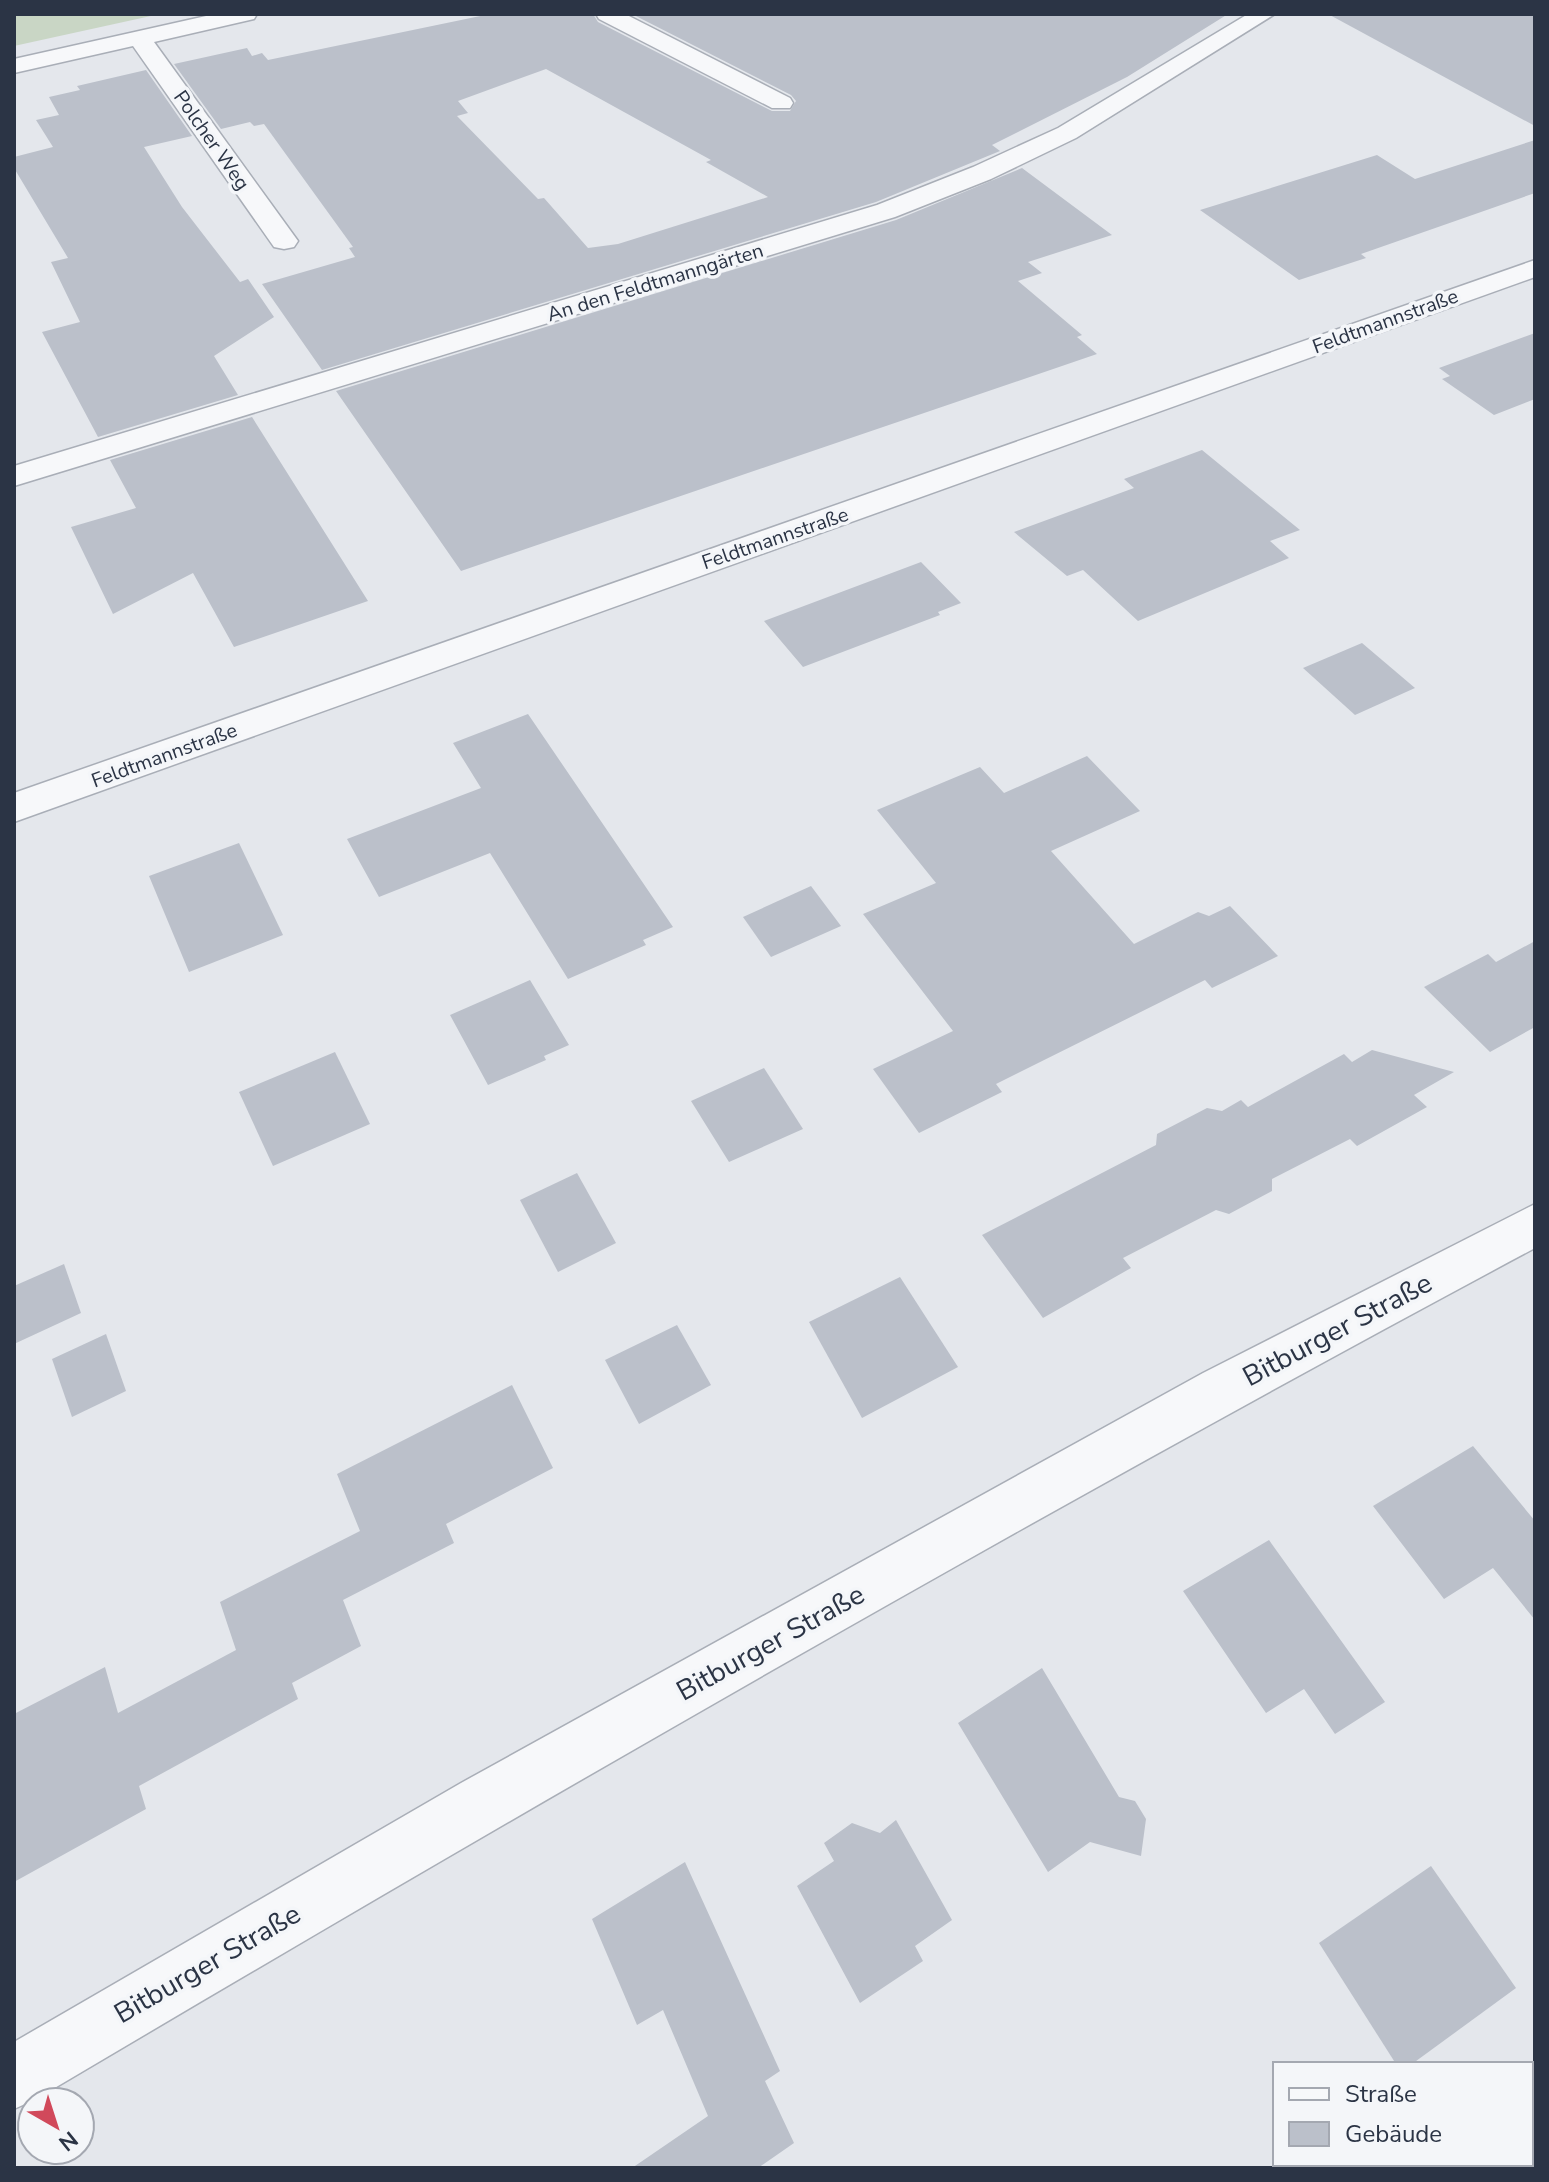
<svg xmlns="http://www.w3.org/2000/svg" width="1549" height="2182" viewBox="0 0 1549 2182" font-family="'Nunito Sans',sans-serif">
	<style>
		.green { fill: #c9d6c5 }
		.building { fill: #bbc0ca; fill-rule: evenodd }
		.lines { fill: none; stroke-linecap: round; stroke-linejoin: round }
		.minor-casing { stroke: #a9aeb7; stroke-width: 3 }
		.minor { fill: #f7f8fa; fill-rule: evenodd }
		.labels { text-anchor: middle; stroke-width: 7; stroke-linejoin: round; paint-order: stroke }
		.far-street-label { font-size: 20px; fill: #2b3445; stroke: #f4f6f9 }
		.near-street-label { font-size: 28px; fill: #2b3445; stroke: #f4f6f9 }
	</style>
	<rect width="100%" height="100%" fill="#e4e7ec"/>
	<!-- green -->
	<path class="green" d="M14,14h146l-146,32z"/>
	<!-- building -->
	<g class="building">
		<path d="M490,14h103l5,8 174,89h18l6,-10 -5,-6 -159,-81h596l-101,63 -135,68 8,6 -124,51 -554,168 -60,-86 93,-27 -6,-9 4,-1 -89,-123 -10,2 -4,-4 -29,7 -47,-65 73,-16 5,8 10,-3 6,7zM546,69l165,91 -5,2 62,35 -150,47 -30,4 -44,-50 -6,1 -81,-83 11,-3 -10,-12z"/>
		<path d="M1328,14h207v112z"/>
		<path d="M146,70l46,66 -48,11 38,60 58,75 8,-3 26,38 -60,39 24,39 -140,42 -56,-105 38,-10 -29,-60 17,-4 -54,-90v-11l39,-10 -17,-27 23,-5 -10,-18 31,-7 -3,-4z"/>
		<path d="M1535,140v53l-174,61 5,4 -67,22 -99,-70 177,-55 38,24z"/>
		<path d="M1022,168l90,67 -84,27 14,11 -24,8 64,54 -5,2 20,17 -636,217 -125,-180 560,-171z"/>
		<path d="M1535,333v66l-41,16 -52,-36 8,-3 -11,-8z"/>
		<path d="M252,417l116,184 -134,46 -41,-74 -80,41 -42,-87 65,-19 -26,-48z"/>
		<path d="M1202,450l98,80 -30,11 19,17 -151,63 -55,-51 -16,6 -53,-44 120,-44 -10,-9z"/>
		<path d="M921,562l40,41 -23,9 2,3 -137,52 -39,-46z"/>
		<path d="M1362,643l53,45 -60,27 -52,-47z"/>
		<path d="M528,714l145,213 -30,13 3,5 -78,34 -78,-126 -111,44 -32,-58 134,-51 -28,-45z"/>
		<path d="M1087,756l53,55 -89,40 83,93 64,-32 11,4 21,-10 48,50 -66,32 -7,-8 -209,104 6,8 -83,41 -46,-64 80,-38 -90,-117 73,-31 -59,-73 103,-43 24,26z"/>
		<path d="M239,843l44,92 -94,37 -40,-96z"/>
		<path d="M811,886l30,40 -70,31 -28,-40z"/>
		<path d="M1535,941v86l-45,25 -66,-65 64,-33 8,8z"/>
		<path d="M530,980l39,65 -25,11 2,4 -58,25 -38,-70z"/>
		<path d="M1372,1050l82,22 -40,23 13,12 -70,39 -7,-7 -78,40v12l-43,23 -13,-4 -93,48 8,10 -88,50 -61,-83 174,-90 1,-11 50,-26 15,3 19,-11 7,7 96,-53 8,8z"/>
		<path d="M335,1052l35,72 -97,42 -34,-74z"/>
		<path d="M764,1068l39,61 -74,33 -38,-61z"/>
		<path d="M577,1173l39,70 -58,29 -38,-72z"/>
		<path d="M64,1264l17,49 -67,31v-58z"/>
		<path d="M900,1277l58,90 -96,51 -53,-96z"/>
		<path d="M677,1325l34,60 -72,39 -34,-64z"/>
		<path d="M106,1334l20,57 -54,26 -20,-58z"/>
		<path d="M512,1385l41,83 -107,56 8,19 -111,57 18,46 -69,37 6,16 -159,87 7,23 -132,73v-168l91,-47 13,46 118,-63 -16,-48 140,-71 -23,-57z"/>
		<path d="M1473,1446l62,75v99l-42,-52 -49,31 -71,-93z"/>
		<path d="M1269,1540l116,162 -50,32 -31,-45 -38,24 -83,-122z"/>
		<path d="M1042,1668l77,129 16,4 11,18 -5,37 -51,-14 -42,30 -90,-149z"/>
		<path d="M896,1820l56,100 -37,26 8,15 -63,42 -63,-117 37,-25 -10,-18 28,-20 28,10z"/>
		<path d="M685,1862l95,209 -15,10 29,62 -36,25h-126l76,-52 -45,-106 -26,15 -45,-106z"/>
		<path d="M1431,1866l85,122 -104,76h-16l-77,-121z"/>
	</g>
	<g class="lines">
		<defs>
			<g id="minor">
				<path d="M215,14h42l-3,5 -100,23 144,199 -4,6 -10,2 -10,-2 -141,-201 -119,27v-14z"/>
				<path d="M596,14h29l165,84 3,5 -3,5h-18l-173,-89z"/>
				<path d="M1248,14h27l-199,124 -85,41 -96,38 -881,269v-20l863,-261 96,-38 85,-39z"/>
				<path d="M1535,260v17l-1521,545v-29z"/>
				<path d="M1535,1204v44c-507,271 -1004,558 -1499,851l-22,10v-67l447,-259 742,-410z"/>
			</g>
		</defs>
		<!-- minor casing -->
		<use href="#minor" class="minor-casing"/>
		<!-- minor -->
		<use href="#minor" class="minor"/>
	</g>
	<g class="labels">
		<!-- far-street labels -->
		<g class="far-street-label">
			<text transform="translate(212 140) rotate(55)" y="7">Polcher Weg</text>
			<text transform="translate(655 282) rotate(-17)" y="7">An den Feldtmanngärten</text>
			<text transform="translate(1385 321) rotate(-20)" y="7">Feldtmannstraße</text>
			<text transform="translate(775 538) rotate(-19)" y="7">Feldtmannstraße</text>
			<text transform="translate(164 755) rotate(-20)" y="7">Feldtmannstraße</text>
		</g>
		<!-- near-street labels -->
		<g class="near-street-label">
			<text transform="translate(1337 1329) rotate(-28)" y="10">Bitburger Straße</text>
			<text transform="translate(770 1642) rotate(-29)" y="10">Bitburger Straße</text>
			<text transform="translate(207 1963) rotate(-30)" y="10">Bitburger Straße</text>
		</g>
	</g>
	<!-- border -->
	<rect width="1549" height="2182" fill="none" stroke="#2b3445" stroke-width="32"/>
	<!-- legend -->
	<rect x="1273" y="2062" width="260" height="104" fill="#f4f6f9" stroke="#a4a8b1" stroke-width="2"/>
	<rect x="1289" y="2088" width="40" height="12" fill="#f7f8fa" stroke="#a4a8b1" stroke-width="2"/>
	<text x="1345" y="2102" font-size="24" fill="#2b3445">Straße</text>
	<rect x="1289" y="2122" width="40" height="24" fill="#bbc0ca" stroke="#a4a8b1" stroke-width="2"/>
	<text x="1345" y="2142" font-size="24" fill="#2b3445">Gebäude</text>
	<!-- north arrow -->
	<g transform="translate(56 2126) rotate(141)"><circle r="38" fill="#f4f6f9" stroke="#a4a8b1" stroke-width="2"/>
	<path d="M0-6L14 30L0 20L-14 30Z" fill="#d1495b"/>
	<text y="-12" font-size="22" font-weight="bold" text-anchor="middle" fill="#2b3445">N</text>
	</g>
</svg>
